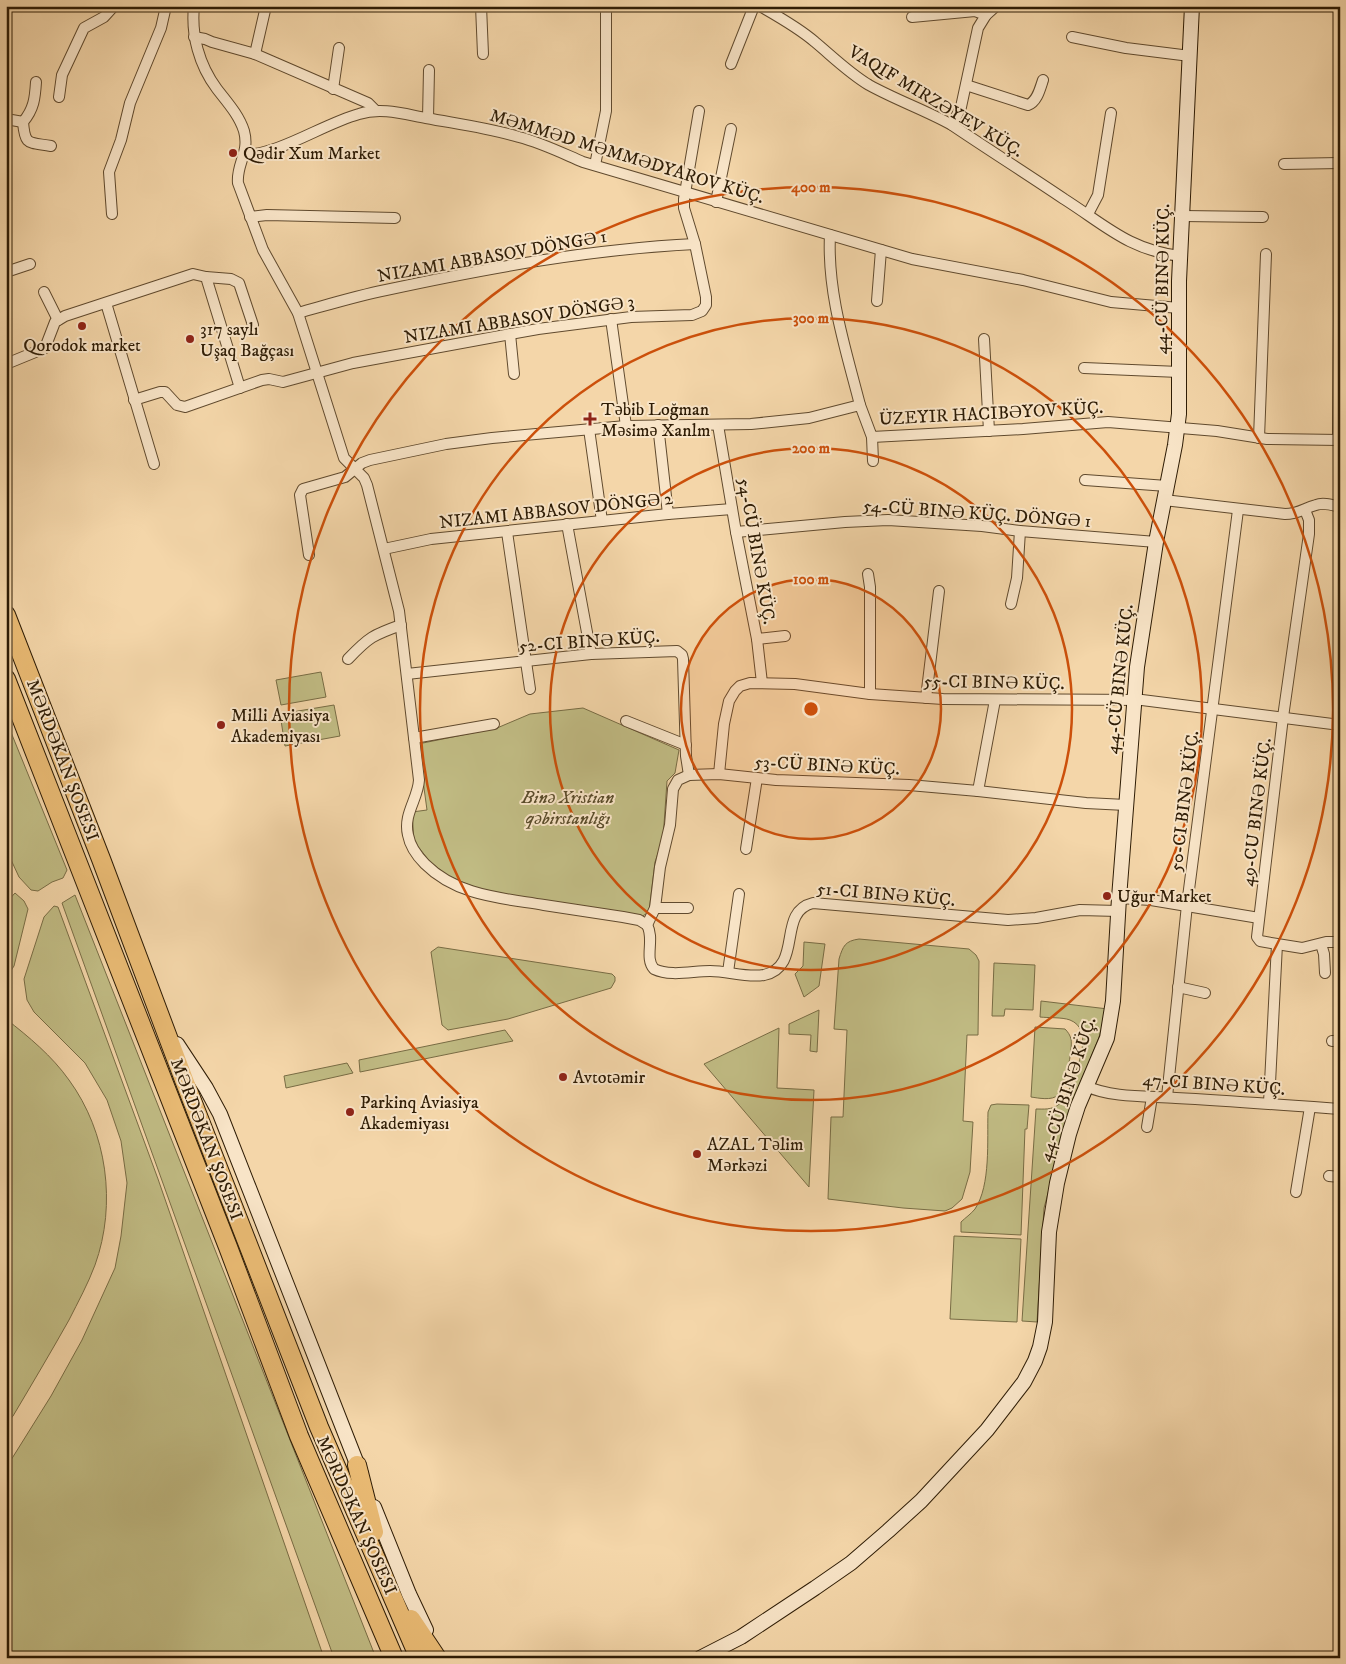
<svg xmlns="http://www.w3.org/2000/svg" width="1346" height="1664" viewBox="0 0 1346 1664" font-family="'IM FELL DW Pica',serif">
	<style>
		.green { fill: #c1bc84; stroke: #786c44 }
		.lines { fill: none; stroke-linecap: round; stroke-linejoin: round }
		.street-casing { stroke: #604a2e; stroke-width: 12 }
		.secondary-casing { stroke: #2e1c05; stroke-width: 16 }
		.highway-casing { stroke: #2e1c05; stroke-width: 20 }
		.street { stroke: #f8e4c7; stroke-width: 10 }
		.secondary { stroke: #f8e4c7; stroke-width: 14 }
		.highway { stroke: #eabb74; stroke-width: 18 }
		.ring { fill: none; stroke: #cc500b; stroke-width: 2.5 }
		.poi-dot { fill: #8f2418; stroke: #f8e4c7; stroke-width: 2 }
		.labels { text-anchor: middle; stroke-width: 4; stroke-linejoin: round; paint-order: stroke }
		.street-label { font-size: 18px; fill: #2e1c05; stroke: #f8e4c7 }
		.poi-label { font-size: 18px; fill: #2e1c05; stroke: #f8e4c7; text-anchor: start }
		.park-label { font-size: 18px; font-style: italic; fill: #5a4c2b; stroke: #f8e4c7 }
		.centre { fill: #cc500b; stroke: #f8e4c7; stroke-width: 2.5 }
		.ring-label { font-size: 15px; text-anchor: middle; font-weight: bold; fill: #cc500b; stroke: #f8e4c7; stroke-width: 4; stroke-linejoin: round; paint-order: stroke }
	</style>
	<rect width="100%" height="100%" fill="#f4d6a9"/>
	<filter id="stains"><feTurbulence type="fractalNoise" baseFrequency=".004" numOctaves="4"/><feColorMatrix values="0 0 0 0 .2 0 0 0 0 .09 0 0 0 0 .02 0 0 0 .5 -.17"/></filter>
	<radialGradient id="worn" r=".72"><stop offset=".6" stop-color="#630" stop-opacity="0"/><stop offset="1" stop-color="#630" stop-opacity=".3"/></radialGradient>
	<!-- green -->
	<g class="green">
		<path d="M321,672l5,25 -45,8 -5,-25z"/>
		<path d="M334,705l6,31 -55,10 -5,-32z"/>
		<path d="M583,708l96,42 -4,23 -8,8 -4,58 -8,23 -6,50 -8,5 -152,-25 -25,-9 -17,-8 -17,-13 -16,-21 -2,-29 15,-2 -9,-66 79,-16 33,-14z"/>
		<path d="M6,720l61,150 -4,8 -11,4 -14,9 -7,-1 -12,-13 -13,-28z"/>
		<path d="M15,893l9,8 4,8 -14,57 -8,12v-75z"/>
		<path d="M75,895l301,763h-42l-272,-755z"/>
		<path d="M54,906l4,1 100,272 166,479h-318v-190l45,-72 31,-56 33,-72 6,-32 6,-53 -6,-42 -14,-41 -22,-37 -51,-51 -7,-12 -3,-21 20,-62z"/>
		<path d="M859,939l110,10 7,6 3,6 -1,74h-11l-4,86 10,1 -3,50 -8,27 -10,9 -7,3 -42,-3 -75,-9 3,-82h12l4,-87 -13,-1 5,-70c4,-13 6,-18 20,-20z"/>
		<path d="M804,942l21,2 -6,42 -15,11 -9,-23 8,-8z"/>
		<path d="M438,947l174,27 3,3v4l-4,7 -103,31 -60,11 -6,-5 -11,-73z"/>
		<path d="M994,963l41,2 -2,45 -28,-1 -1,7h-12z"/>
		<path d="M1041,1001l67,8 -10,31 -26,64 -28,104 -7,114 -15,-1 14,-212c8,0 15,1 22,-4 9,-6 11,-16 15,-26 6,-16 20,-50 -3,-59 -8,-3 -22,-2 -30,-3z"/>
		<path d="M819,1010l-2,42 -7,-1 1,-16 -22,-1v-10z"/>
		<path d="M6,1019c23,18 46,37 63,61 38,52 48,124 26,185 -7,19 -17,37 -26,55 -18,32 -37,64 -56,96l-7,8z"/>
		<path d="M1035,1027l30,2c3,3 5,6 6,10 2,10 -6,49 -13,56 -6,6 -20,3 -27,2z"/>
		<path d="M779,1028l-2,60 37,2 -5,97 -105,-123z"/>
		<path d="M505,1030l8,11 -153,31 -1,-12z"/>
		<path d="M347,1063l6,10 -67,15 -2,-12z"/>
		<path d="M997,1104l32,1 -2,24h-2l-4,106 -60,-3v-10c4,-4 10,-8 14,-13 16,-24 12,-69 13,-97l3,-7z"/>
		<path d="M954,1236l67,3 -4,83 -67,-3z"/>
	</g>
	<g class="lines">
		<defs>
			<g id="street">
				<path d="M194,6c-3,29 5,59 23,83 10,13 22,26 27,42 6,22 -8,33 -6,52l25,67 35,63 46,145 20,20 3,7 32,126 20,169c-1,19 -16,34 -11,55 2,11 9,21 17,29 32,32 77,34 119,41 27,4 53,8 79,12l16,3 8,5"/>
				<path d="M481,6l2,48"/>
				<path d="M760,6c19,11 39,22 55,36 18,15 34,31 54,43 27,15 56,25 83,40 37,25 75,49 112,74 41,26 65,51 116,57"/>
				<path d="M912,17l63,-6 11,4"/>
				<path d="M194,37l11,2 7,3 43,12 113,49 7,7"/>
				<path d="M1072,37l54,11 64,8"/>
				<path d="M255,54l11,-48"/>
				<path d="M731,64l23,-58"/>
				<path d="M36,82c-1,16 -2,27 -13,40 2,24 5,20 28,24"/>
				<path d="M966,85l62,20c9,-3 12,-16 15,-25"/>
				<path d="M333,89l6,-41"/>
				<path d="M59,97l3,-22 22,-47 20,-11 10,-11"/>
				<path d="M428,118l1,-48"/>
				<path d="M6,119l17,3"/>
				<path d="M952,125l9,-18 17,-79 8,-13 10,-9"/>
				<path d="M245,155c35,-1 78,-31 114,-41 22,-7 45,0 67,4 32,6 63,10 93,19 23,6 43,16 64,25l329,97 111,21 88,22 68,6"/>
				<path d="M1284,164l56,-1"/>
				<path d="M595,165l11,-54v-105"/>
				<path d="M716,202l15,-73"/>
				<path d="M112,214l-3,-42 12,-32 9,-37 31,-75 5,-22"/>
				<path d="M1088,214l10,-19 13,-82"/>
				<path d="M1182,216l81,1"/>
				<path d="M250,217l17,-2 128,3"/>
				<path d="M830,235c-3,58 16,115 30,170"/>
				<path d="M6,272l24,-8"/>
				<path d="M206,277l25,2 8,4 14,42"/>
				<path d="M44,292l14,28"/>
				<path d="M877,301l4,-51"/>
				<path d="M106,303l48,161"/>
				<path d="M298,313c29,-8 58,-17 88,-23 102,-22 205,-41 309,-46"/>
				<path d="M611,319l15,107"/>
				<path d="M510,334l4,40"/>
				<path d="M984,339l5,92"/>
				<path d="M6,364l39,-16 10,-26 10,-6 128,-42 13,3 34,111"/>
				<path d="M1084,368l95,4"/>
				<path d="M134,400l26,-8h5l12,13 8,2 77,-27 7,-1 14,3 70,-19 185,-34 93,-12 61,-2 10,-4 4,-6v-8l-11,-53 -11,-36v-9l15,-88"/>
				<path d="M658,425l10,89"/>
				<path d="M718,425l18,107 21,107 5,44"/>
				<path d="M589,429l13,92"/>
				<path d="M872,437l1,24"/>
				<path d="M1259,438l7,-184"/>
				<path d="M1338,440l2,-238"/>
				<path d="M1085,480l82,6"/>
				<path d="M1164,500l121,14c14,0 19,-6 31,-9 7,-3 16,0 24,2"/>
				<path d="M567,524l24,130"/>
				<path d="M507,532l23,157"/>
				<path d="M736,532l109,-10 43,-2 94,6 38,5 136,11"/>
				<path d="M384,549l47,-10 237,-25 64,-5"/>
				<path d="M309,555l-9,-60 3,-6 42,-12 17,-14 8,-3 76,-16 46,-6 134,-12 125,-2 58,-6 51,-13 12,32 151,-8 85,-7 109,9 50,8 73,1"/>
				<path d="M868,574l2,13v107"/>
				<path d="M1011,604l6,-26 3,-47"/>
				<path d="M757,639l28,-3"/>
				<path d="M348,659c21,-22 25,-24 53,-34"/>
				<path d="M407,674l184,-20 86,-3 5,4 1,4 3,97 3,19"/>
				<path d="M926,698l13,-107"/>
				<path d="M626,721l60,24"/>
				<path d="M414,738l80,-14"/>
				<path d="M719,774l5,-50 5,-23 6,-10 5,-5 10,-3 45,1 75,10 73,5 199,1 198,25"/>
				<path d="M978,791l17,-91"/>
				<path d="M746,849l11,-71"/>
				<path d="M1119,898l32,2 108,18"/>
				<path d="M655,908h33"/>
				<path d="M647,925l8,-17 5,-41 10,-42 3,-36 5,-9 11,-5 30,-1 57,6 133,5 69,6 108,12 40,2"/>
				<path d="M647,925c8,14 -3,33 7,44 17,8 38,2 56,2 18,0 36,7 54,4 40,-9 12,-63 49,-72l195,17 28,-2 44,-8 38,1"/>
				<path d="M1277,944l25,4 24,-6h14"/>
				<path d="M1321,944l3,10 1,19"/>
				<path d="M728,972l11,-78"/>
				<path d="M1178,987l27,6"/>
				<path d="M1332,1041h8"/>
				<path d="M1086,1086c25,12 63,10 90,12 55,3 109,7 164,11"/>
				<path d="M1167,1097l20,-192 51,-395"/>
				<path d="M1269,1103l8,-159 -17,-3 -3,-4 26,-220 26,-183v-14l-4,-10"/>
				<path d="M1147,1127l5,-30"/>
				<path d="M1329,1176l11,1"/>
				<path d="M1296,1192l14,-85"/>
			</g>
			<g id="secondary">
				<path d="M177,1044l29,44 14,26 141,360"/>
				<path d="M374,1507l35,87 17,36"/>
				<path d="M700,1658l41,-21 74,-49 36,-25 37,-32 33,-30 66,-71 37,-48 11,-21 5,-14 5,-25 4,-90 8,-49 12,-49 9,-28 29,-68 6,-37 6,-103 18,-231 19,-125 19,-97 4,-31v-133l13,-275"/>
			</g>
			<g id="highway">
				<path d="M6,615l95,244 83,221 135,347 100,231"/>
				<path d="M6,679l222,568 71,189 95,222"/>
				<path d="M357,1465l17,67"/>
				<path d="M411,1619l26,39"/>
			</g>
		</defs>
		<!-- street casing -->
		<use href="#street" class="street-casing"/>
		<!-- secondary casing -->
		<use href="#secondary" class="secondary-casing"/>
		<!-- highway casing -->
		<use href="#highway" class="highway-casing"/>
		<!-- street -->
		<use href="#street" class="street"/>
		<!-- secondary -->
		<use href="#secondary" class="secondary"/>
		<!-- highway -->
		<use href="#highway" class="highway"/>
	</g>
	<!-- distance rings -->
	<circle cx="811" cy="709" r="130" fill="#cc500b" fill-opacity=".12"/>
	<g class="ring">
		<circle cx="811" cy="709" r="130"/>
		<circle cx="811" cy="709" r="261"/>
		<circle cx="811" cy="709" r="391"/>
		<circle cx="811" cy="709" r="522"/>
	</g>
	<!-- markers -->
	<g class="poi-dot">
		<circle cx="233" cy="153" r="5"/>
		<circle cx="82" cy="326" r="5"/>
		<circle cx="190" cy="339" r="5"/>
		<path d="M587.5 411.5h5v5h5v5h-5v5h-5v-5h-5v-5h5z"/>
		<circle cx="221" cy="725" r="5"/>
		<circle cx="1107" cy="896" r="5"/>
		<circle cx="563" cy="1077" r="5"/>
		<circle cx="350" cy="1112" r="5"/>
		<circle cx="697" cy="1154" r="5"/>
	</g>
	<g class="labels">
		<!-- street labels -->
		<g class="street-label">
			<text transform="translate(936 101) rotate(31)" y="6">VAQIF MIRZƏYEV KÜÇ.</text>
			<text transform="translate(627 156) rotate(17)" y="6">MƏMMƏD MƏMMƏDYAROV KÜÇ.</text>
			<text transform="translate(492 256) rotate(-10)" y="6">NIZAMI ABBASOV DÖNGƏ 1</text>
			<text transform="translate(1162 279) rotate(-89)" y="6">44-CÜ BINƏ KÜÇ.</text>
			<text transform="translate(519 319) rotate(-9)" y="6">NIZAMI ABBASOV DÖNGƏ 3</text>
			<text transform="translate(991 413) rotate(-3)" y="6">ÜZEYIR HACIBƏYOV KÜÇ.</text>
			<text transform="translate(556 510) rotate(-6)" y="6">NIZAMI ABBASOV DÖNGƏ 2</text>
			<text transform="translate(977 513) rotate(4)" y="6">54-CÜ BINƏ KÜÇ. DÖNGƏ 1</text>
			<text transform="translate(757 551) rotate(80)" y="6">54-CÜ BINƏ KÜÇ.</text>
			<text transform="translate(589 641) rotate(-4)" y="6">52-CI BINƏ KÜÇ.</text>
			<text transform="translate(1119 679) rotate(-84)" y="6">44-CÜ BINƏ KÜÇ.</text>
			<text transform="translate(994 682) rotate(1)" y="6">55-CI BINƏ KÜÇ.</text>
			<text transform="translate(63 760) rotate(69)" y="6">MƏRDƏKAN ŞOSESI</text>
			<text transform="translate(827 765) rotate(3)" y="6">53-CÜ BINƏ KÜÇ.</text>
			<text transform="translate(1184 801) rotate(-83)" y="6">50-CI BINƏ KÜÇ.</text>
			<text transform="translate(1256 812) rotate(-83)" y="6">49-CU BINƏ KÜÇ.</text>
			<text transform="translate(886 894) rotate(5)" y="6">51-CI BINƏ KÜÇ.</text>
			<text transform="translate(1214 1084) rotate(4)" y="6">47-CI BINƏ KÜÇ.</text>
			<text transform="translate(1067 1089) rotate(-72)" y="6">44-CÜ BINƏ KÜÇ.</text>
			<text transform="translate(207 1139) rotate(69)" y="6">MƏRDƏKAN ŞOSESI</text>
			<text transform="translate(357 1515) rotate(66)" y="6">MƏRDƏKAN ŞOSESI</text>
		</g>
		<!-- poi labels -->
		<g class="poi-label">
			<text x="243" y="159">Qədir Xum Market</text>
			<text x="200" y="335">317 saylı<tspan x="200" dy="21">Uşaq Bağçası</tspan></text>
			<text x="82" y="351" text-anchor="middle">Qorodok market</text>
			<text x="601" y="415">Təbib Loğman<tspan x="601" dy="21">Məsimə Xanlm</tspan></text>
			<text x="231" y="721">Milli Aviasiya<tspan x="231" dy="21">Akademiyası</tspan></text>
			<text x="1117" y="902">Uğur Market</text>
			<text x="573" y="1083">Avtotəmir</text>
			<text x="360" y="1108">Parkinq Aviasiya<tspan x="360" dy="21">Akademiyası</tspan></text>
			<text x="707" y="1150">AZAL Təlim<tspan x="707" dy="21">Mərkəzi</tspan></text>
		</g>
		<!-- park labels -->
		<g class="park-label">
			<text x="568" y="803">Binə Xristian<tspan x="568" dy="21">qəbirstanlığı</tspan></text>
		</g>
	</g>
	<circle cx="811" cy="709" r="8" class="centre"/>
	<g class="ring-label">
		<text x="811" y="192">400 m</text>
		<text x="811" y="323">300 m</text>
		<text x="811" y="453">200 m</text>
		<text x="811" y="584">100 m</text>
	</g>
	<!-- margin -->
	<rect width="1346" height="1664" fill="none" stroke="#f4d6a9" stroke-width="25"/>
	<rect x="8" y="8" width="1331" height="1649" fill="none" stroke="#2e1c05" stroke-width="2.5"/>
	<rect x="12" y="12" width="1321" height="1639" fill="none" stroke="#2e1c05"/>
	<rect width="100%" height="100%" filter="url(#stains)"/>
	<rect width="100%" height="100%" fill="url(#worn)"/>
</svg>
